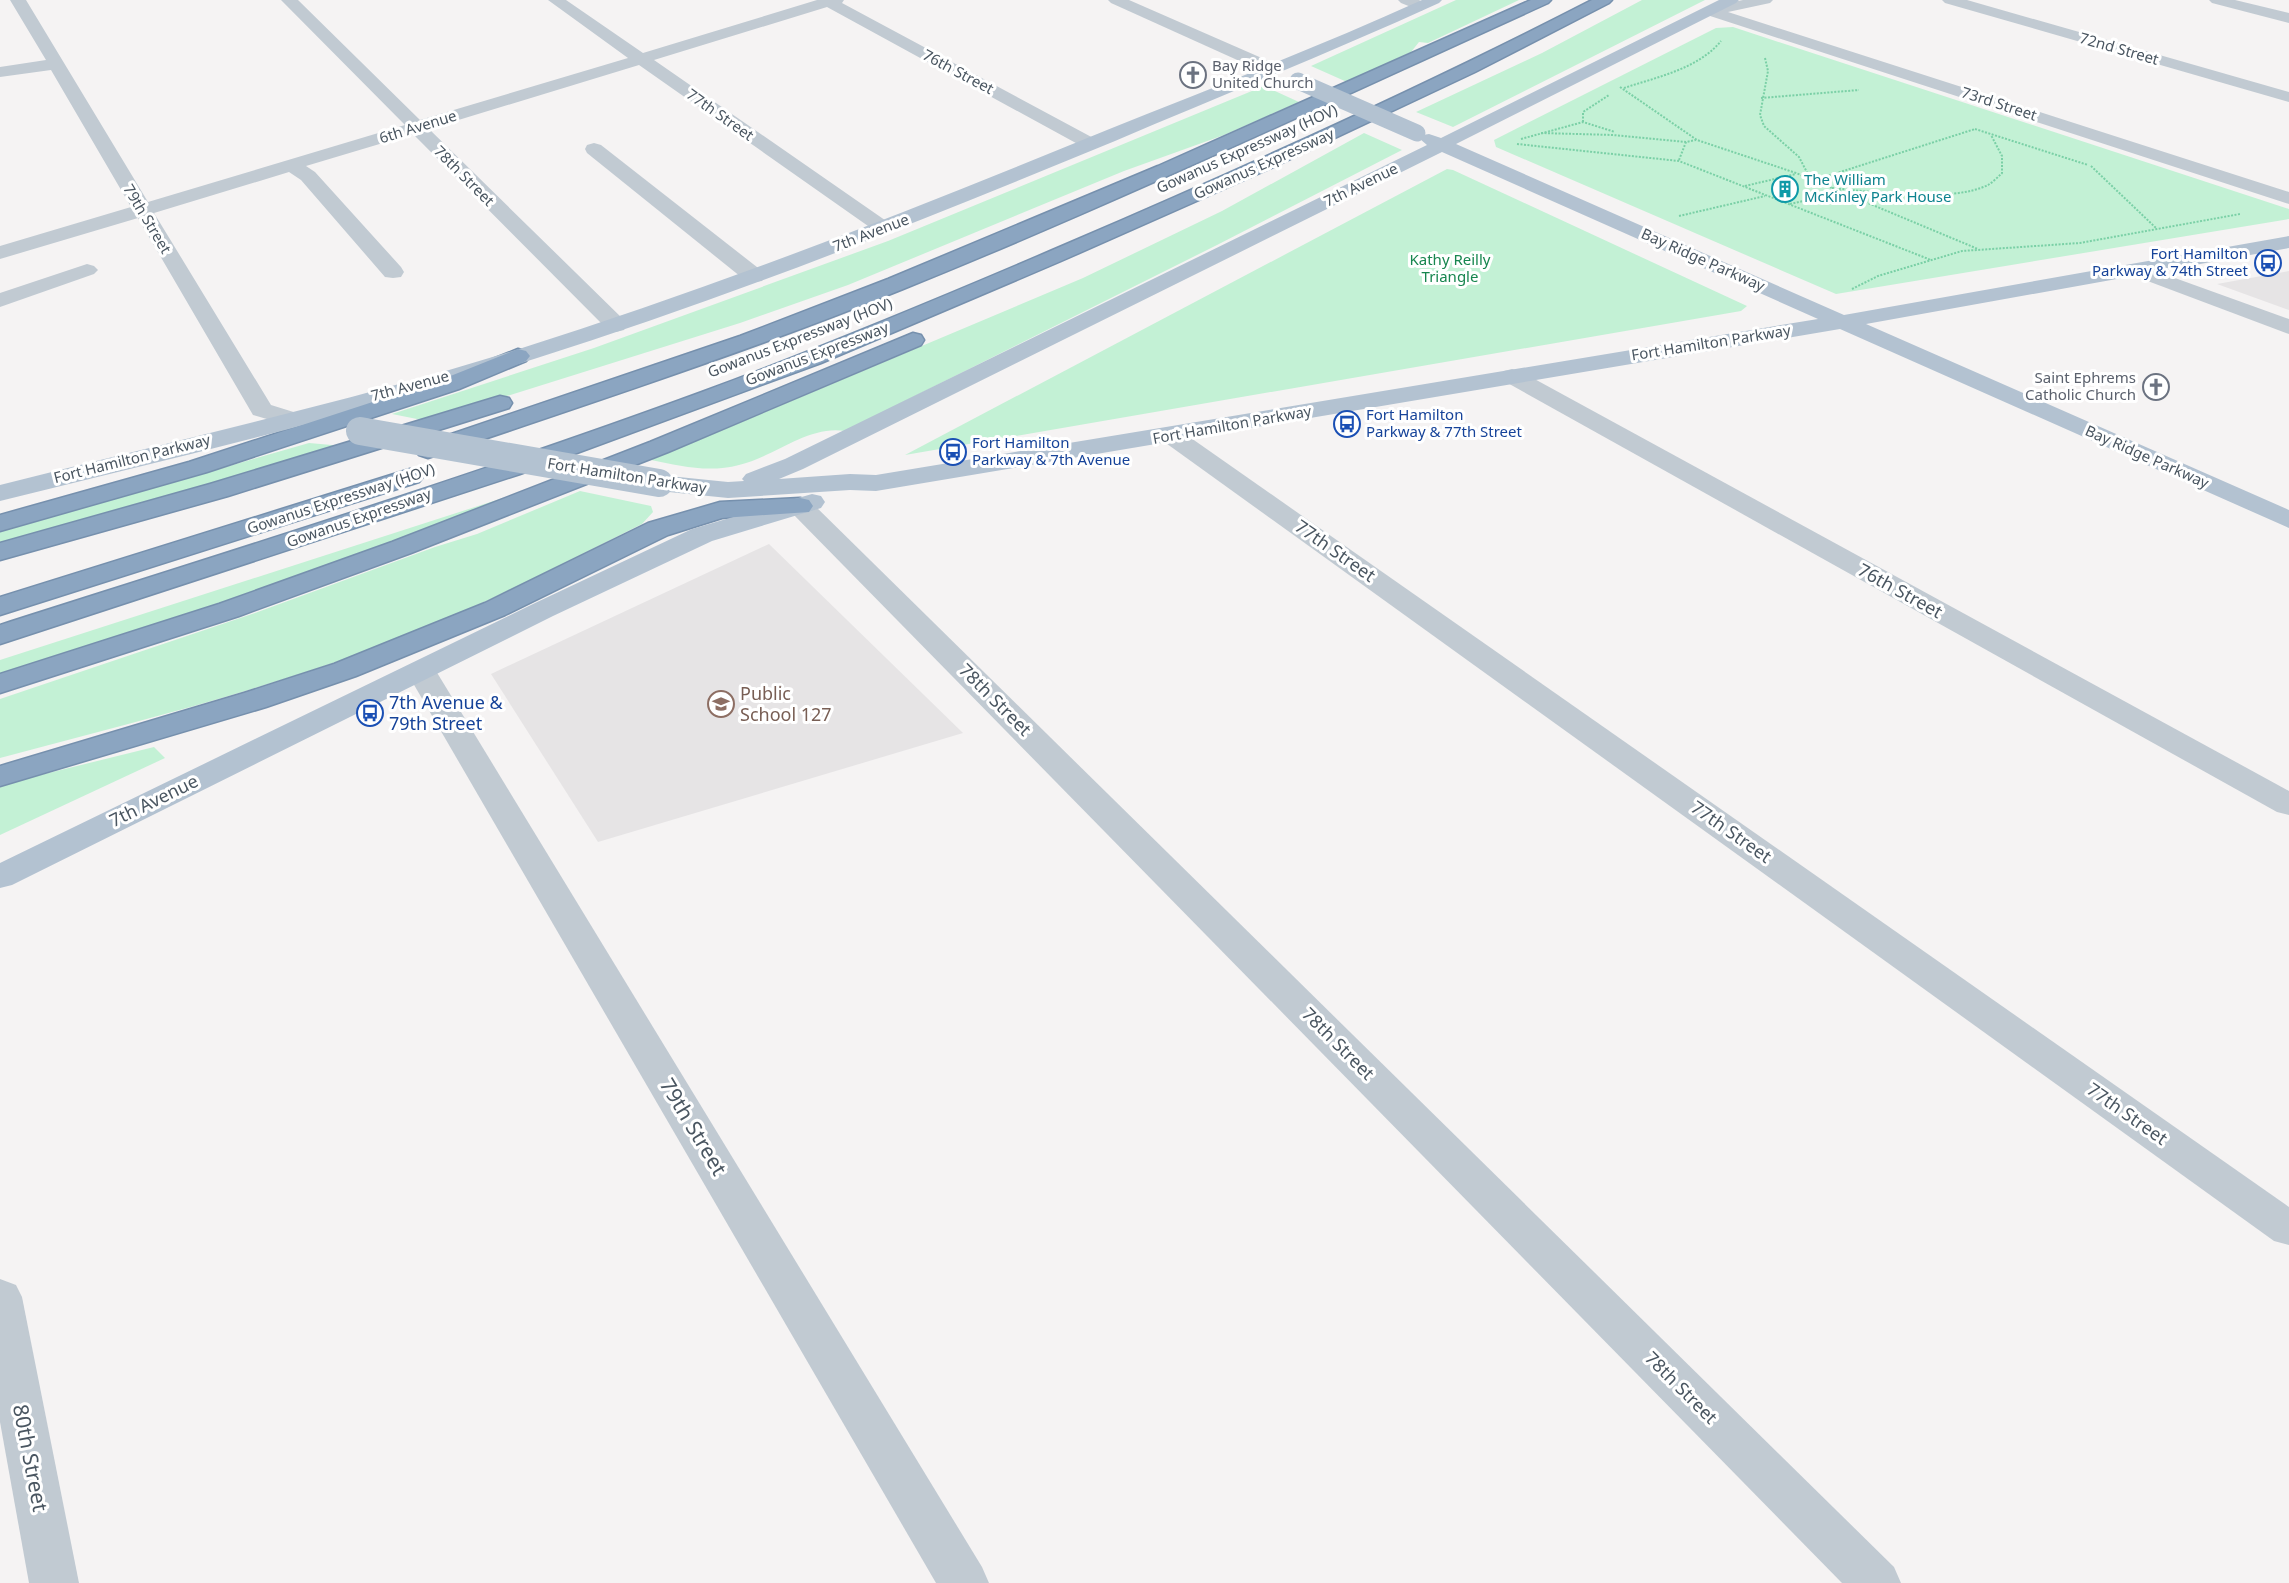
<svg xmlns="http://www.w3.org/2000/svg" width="2289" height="1583" viewBox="0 0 2289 1583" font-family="'Noto Sans',sans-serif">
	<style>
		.education { fill: #e6e4e5 }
		.green { fill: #c3f1d5 }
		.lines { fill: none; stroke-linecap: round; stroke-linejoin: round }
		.highway-casing { stroke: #7690ad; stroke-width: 3 }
		.path { stroke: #7ad0a6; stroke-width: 2; stroke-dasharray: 2 1.5; stroke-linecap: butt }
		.minor { fill: #c1cad2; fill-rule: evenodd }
		.major { fill: #b3c2d1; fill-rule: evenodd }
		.highway { fill: #8ba5c1; fill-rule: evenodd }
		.major-bridge-far1 { stroke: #b3c2d1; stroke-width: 17 }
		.major-bridge { stroke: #b3c2d1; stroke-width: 28 }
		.labels { text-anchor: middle; stroke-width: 6; stroke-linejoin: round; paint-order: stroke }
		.far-street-label { font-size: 15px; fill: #4a5661; stroke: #fff }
		.far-worship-label { font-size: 15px; fill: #5b616d; stroke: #fff; text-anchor: start }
		.far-culture-label { font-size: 15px; fill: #0d838f; stroke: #fff; text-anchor: start }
		.far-transit-label { font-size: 15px; fill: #164399; stroke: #fff; text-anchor: start }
		.far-park-label { font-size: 15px; fill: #17864f; stroke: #fff }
		.street-label { font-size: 18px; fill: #4a5661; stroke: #fff }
		.education-label { font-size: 18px; fill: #785e54; stroke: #fff; text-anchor: start }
		.transit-label { font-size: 18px; fill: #164399; stroke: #fff; text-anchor: start }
		.near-street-label { font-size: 21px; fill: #4a5661; stroke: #fff }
	</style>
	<rect width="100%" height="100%" fill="#f5f3f3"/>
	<!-- education -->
	<g class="education">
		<path d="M2289,271v39l-72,-26z"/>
		<path d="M769,544l194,189 -365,109 -107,-168z"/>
	</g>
	<!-- green -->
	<g class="green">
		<path d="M1456,0h63l-91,43 -9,-1 -8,10 -64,30 -36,-16z"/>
		<path d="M1642,0h63l-252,127 -37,-15 126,-59z"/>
		<path d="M1733,27l556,182v10l-453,75 -340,-147 -2,-7 222,-112z"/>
		<path d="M1264,86l35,16 -75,33 -100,36 -276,114 -108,38 -313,98 -35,-7 202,-66 294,-107z"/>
		<path d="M1364,133l38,17 -185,95 -372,186c-37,-6 -71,26 -106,34 -30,8 -59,1 -88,-5l432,-182 139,-67z"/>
		<path d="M1447,169l6,1 294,136 -6,5 -836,144z"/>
		<path d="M309,443l34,3 -343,102v-16z"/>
		<path d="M537,487c-177,67 -355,134 -537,188v-15z"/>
		<path d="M580,491l71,15 2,6 -11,12c-89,44 -178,92 -272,126 -121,44 -246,75 -370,108v-59l255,-86 180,-66 42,-13z"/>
		<path d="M154,747l11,11 -165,77v-50z"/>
	</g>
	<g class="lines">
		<defs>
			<g id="highway">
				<path d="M1531,0h20l-3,3c-214,97 -427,198 -645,286 -153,62 -310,113 -466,166l-9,3 -9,-3 -4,-5 4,-5 321,-109 148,-57 270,-113z"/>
				<path d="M1592,0h20l-3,3 -134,69 -206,97 -208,92 -240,102 -301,111 -520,170v-19c235,-75 471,-148 702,-233 124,-46 246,-97 367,-149 177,-76 352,-155 523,-243z"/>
				<path d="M913,333l8,2 3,5 -3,5 -253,107 -257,101 -172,63 -239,77v-19l219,-70 173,-62 258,-100z"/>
				<path d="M518,349l8,2 4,5 -4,5 -67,28 -252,83 -207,59v-16l189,-53 254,-83z"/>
				<path d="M500,396l9,2 3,5 -3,5 -281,88 -228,64v-17l210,-59z"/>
				<path d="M410,469l9,3 4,5 -4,5 -419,133v-18z"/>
				<path d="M800,498l9,2 4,6 -4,6 -87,6 -54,17 -163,80 -149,61 -90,31 -266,79v-20l244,-73 90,-29 151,-61 163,-80 72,-21z"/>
			</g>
		</defs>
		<!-- highway casing -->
		<use href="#highway" class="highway-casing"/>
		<!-- path -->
		<g class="path">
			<path d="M1765,58l3,13 -8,44 4,11 35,31 12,23"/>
			<path d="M1620,87l77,53 99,33 182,76"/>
			<path d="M1624,88c33,-11 74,-19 97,-47"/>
			<path d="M1761,98l98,-8"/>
			<path d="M1583,122v-10l26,-17"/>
			<path d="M1975,129l113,36"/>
			<path d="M1541,133l72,2 73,7 10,-2"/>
			<path d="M1521,139l62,-17 32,10"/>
			<path d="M1517,144l162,17 252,99"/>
			<path d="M1679,160l7,-18"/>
			<path d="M2091,166l65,62"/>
			<path d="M1812,181l163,-52"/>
			<path d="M1745,186l51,-12"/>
			<path d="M1832,188c41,4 119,15 156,-3 5,-3 10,-8 14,-12v-17l-11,-21"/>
			<path d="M1790,204l48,-11"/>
			<path d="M1679,216l86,-20"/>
			<path d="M1852,289l26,-13 84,-25 118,-8 160,-29"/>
		</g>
		<!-- minor -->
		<g class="minor">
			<path d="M10,0h16l122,202 257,-77 -124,-125h17l122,120 208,-62 -80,-58h18l77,53 174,-53h27l-2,3 255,137 3,4 -3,4h-12l-258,-141 -173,53 238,165 3,4 -3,4h-14l-239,-168 -210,64 195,191 3,5 -3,5 -8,2 -8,-2 -195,-196 -107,32 9,6 86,95 3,5 -3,5 -8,1 -8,-1 -84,-97 -12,-8 -135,41 117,192 29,9 3,5 -3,5 -9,2 -38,-11 -115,-197 -138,41v-13l131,-39 -80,-137 -51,7v-10l46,-7z"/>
			<path d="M1108,0h21l149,65 2,4 -2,4h-12l-155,-70z"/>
			<path d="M1398,0h21l10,6 -8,5 -20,-8z"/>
			<path d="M1743,0h30l-3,3 -42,9 561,180v12l-585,-190 -3,-3 3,-3z"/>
			<path d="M1942,0h25l322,92v10l-344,-99z"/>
			<path d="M2209,0h26l54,13v10l-77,-20z"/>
			<path d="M594,143l7,2 161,126 3,5 -3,5 -8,1 -8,-1 -159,-128 -2,-4 2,-4z"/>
			<path d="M87,264l7,2 4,4 -4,4 -94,33v-14z"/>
			<path d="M2136,264l153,55v15l-160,-60 -4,-4 4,-4z"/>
			<path d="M1512,369l8,2 769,420v24l-12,-3 -773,-431 -4,-5 4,-5z"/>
			<path d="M1172,429l9,2 1108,776v38l-15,-4 -1111,-800 -3,-5 3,-5z"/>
			<path d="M800,498l9,2 1085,1067 7,16h-59l-1051,-1071 -4,-6 4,-6z"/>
			<path d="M421,662l11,3 4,6 546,896 7,16h-53l-530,-912 4,-6z"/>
			<path d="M0,1279l16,6 6,12 57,286h-50l-29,-161z"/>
		</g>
		<!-- major -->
		<g class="major">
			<path d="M1422,0h20l-3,3c-107,49 -216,92 -324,138 -192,79 -384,156 -581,218 -176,56 -356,98 -534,142v-16c173,-44 349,-83 519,-136 200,-63 395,-140 588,-219 105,-42 211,-83 315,-130z"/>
			<path d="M1719,0h20l-3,3 -280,141 388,171 445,-79v12l-423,76 423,186v18l-449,-199 -964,162 -26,-1 -122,8 -69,-7 -9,-2 -4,-6 4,-6 9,-2 69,7 16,-1 -2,-2 4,-5 39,-15 642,-314 -7,-6 3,-4 6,-1 12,4zM1442,152l376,167 -942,156 -26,-1 -71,5 24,-10z"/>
			<path d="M812,494l9,2 4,6 -4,6 -109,33 -159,75 -541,269 -12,3v-25l533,-259 159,-75z"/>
		</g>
		<!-- highway -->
		<use href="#highway" class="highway"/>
		<!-- major-bridge-far1 -->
		<path class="major-bridge-far1" d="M1298,81l119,52"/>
		<!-- major-bridge -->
		<path class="major-bridge" d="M360,431l299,52"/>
	</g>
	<!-- icons -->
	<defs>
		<symbol id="church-ring" viewBox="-11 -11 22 22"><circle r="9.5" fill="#fff" stroke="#6b7280" stroke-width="1.5"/><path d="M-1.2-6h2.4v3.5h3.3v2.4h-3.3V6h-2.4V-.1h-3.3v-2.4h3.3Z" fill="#6b7280"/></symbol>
		<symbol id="building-ring" viewBox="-11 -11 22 22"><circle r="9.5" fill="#fff" stroke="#0f9aa8" stroke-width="1.5"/><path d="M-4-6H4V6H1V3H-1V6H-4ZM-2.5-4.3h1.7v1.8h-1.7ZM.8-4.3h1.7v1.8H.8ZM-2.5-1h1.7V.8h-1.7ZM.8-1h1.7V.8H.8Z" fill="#0f9aa8"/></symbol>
		<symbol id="bus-ring" viewBox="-11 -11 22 22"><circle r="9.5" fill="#fff" stroke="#1a4fb4" stroke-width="1.5"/><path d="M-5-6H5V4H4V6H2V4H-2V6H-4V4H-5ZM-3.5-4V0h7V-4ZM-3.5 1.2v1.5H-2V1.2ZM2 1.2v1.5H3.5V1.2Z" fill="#1a4fb4"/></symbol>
		<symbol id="school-ring" viewBox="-11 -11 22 22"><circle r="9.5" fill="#fff" stroke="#8d6e63" stroke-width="1.5"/><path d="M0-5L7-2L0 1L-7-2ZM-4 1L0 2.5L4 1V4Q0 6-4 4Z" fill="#8d6e63"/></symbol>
	</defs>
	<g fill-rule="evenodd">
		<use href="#church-ring" x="1178" y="60" width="30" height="30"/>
		<use href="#building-ring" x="1770" y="174" width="30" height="30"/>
		<use href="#bus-ring" x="2253" y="248" width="30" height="30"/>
		<use href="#church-ring" x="2141" y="372" width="30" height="30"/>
		<use href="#bus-ring" x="1332" y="409" width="30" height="30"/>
		<use href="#bus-ring" x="938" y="437" width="30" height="30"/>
		<use href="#school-ring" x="706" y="689" width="30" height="30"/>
		<use href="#bus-ring" x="355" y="698" width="30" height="30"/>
	</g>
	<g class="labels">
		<!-- far-street labels -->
		<g class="far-street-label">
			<text transform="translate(2119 49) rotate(16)" y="5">72nd Street</text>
			<text transform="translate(958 72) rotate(28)" y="5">76th Street</text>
			<text transform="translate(1999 104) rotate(18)" y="5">73rd Street</text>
			<text transform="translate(720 115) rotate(35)" y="5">77th Street</text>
			<text transform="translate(418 127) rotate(-17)" y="5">6th Avenue</text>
			<text transform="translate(1247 149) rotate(-24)" y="5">Gowanus Expressway (HOV)</text>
			<text transform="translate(1264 164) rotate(-24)" y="5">Gowanus Expressway</text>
			<text transform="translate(464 176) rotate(45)" y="5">78th Street</text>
			<text transform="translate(1361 185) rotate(-26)" y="5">7th Avenue</text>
			<text transform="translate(147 219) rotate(59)" y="5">79th Street</text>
			<text transform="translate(871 233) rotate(-21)" y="5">7th Avenue</text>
			<text transform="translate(1703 260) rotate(24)" y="5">Bay Ridge Parkway</text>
			<text transform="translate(800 338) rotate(-21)" y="5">Gowanus Expressway (HOV)</text>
			<text transform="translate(1711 343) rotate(-9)" y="5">Fort Hamilton Parkway</text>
			<text transform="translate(817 354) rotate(-21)" y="5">Gowanus Expressway</text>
			<text transform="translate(410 386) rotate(-15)" y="5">7th Avenue</text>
			<text transform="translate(1232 425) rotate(-10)" y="5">Fort Hamilton Parkway</text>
			<text transform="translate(2147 457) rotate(24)" y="5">Bay Ridge Parkway</text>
			<text transform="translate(132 459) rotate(-14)" y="5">Fort Hamilton Parkway</text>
			<text transform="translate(627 476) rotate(9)" y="5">Fort Hamilton Parkway</text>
			<text transform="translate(341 499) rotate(-18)" y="5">Gowanus Expressway (HOV)</text>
			<text transform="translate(359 518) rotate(-19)" y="5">Gowanus Expressway</text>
		</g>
		<!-- far-worship labels -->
		<g class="far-worship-label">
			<text x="1212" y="71">Bay Ridge<tspan x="1212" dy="17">United Church</tspan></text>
			<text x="2136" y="383" text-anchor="end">Saint Ephrems<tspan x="2136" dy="17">Catholic Church</tspan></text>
		</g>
		<!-- far-culture labels -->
		<g class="far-culture-label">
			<text x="1804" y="185">The William<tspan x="1804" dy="17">McKinley Park House</tspan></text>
		</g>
		<!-- far-transit labels -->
		<g class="far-transit-label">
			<text x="2248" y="259" text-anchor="end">Fort Hamilton<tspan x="2248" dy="17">Parkway &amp; 74th Street</tspan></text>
			<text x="1366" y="420">Fort Hamilton<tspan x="1366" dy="17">Parkway &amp; 77th Street</tspan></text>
			<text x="972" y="448">Fort Hamilton<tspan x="972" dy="17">Parkway &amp; 7th Avenue</tspan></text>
		</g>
		<!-- far-park labels -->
		<g class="far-park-label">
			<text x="1450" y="265">Kathy Reilly<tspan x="1450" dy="17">Triangle</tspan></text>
		</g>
		<!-- street labels -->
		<g class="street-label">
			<text transform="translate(1335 551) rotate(35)" y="6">77th Street</text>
			<text transform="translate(1900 591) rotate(29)" y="6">76th Street</text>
			<text transform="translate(995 700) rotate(45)" y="6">78th Street</text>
			<text transform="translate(154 801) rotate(-26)" y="6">7th Avenue</text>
			<text transform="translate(1731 832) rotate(35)" y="6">77th Street</text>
			<text transform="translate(1338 1044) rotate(45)" y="6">78th Street</text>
			<text transform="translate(2127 1114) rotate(35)" y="6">77th Street</text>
			<text transform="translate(1681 1388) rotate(45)" y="6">78th Street</text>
		</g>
		<!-- education labels -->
		<g class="education-label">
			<text x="740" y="700">Public<tspan x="740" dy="21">School 127</tspan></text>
		</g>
		<!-- transit labels -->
		<g class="transit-label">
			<text x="389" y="709">7th Avenue &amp;<tspan x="389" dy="21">79th Street</tspan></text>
		</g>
		<!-- near-street labels -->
		<g class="near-street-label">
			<text transform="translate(693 1127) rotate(59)" y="7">79th Street</text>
			<text transform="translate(30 1458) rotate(79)" y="7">80th Street</text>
		</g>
	</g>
</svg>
